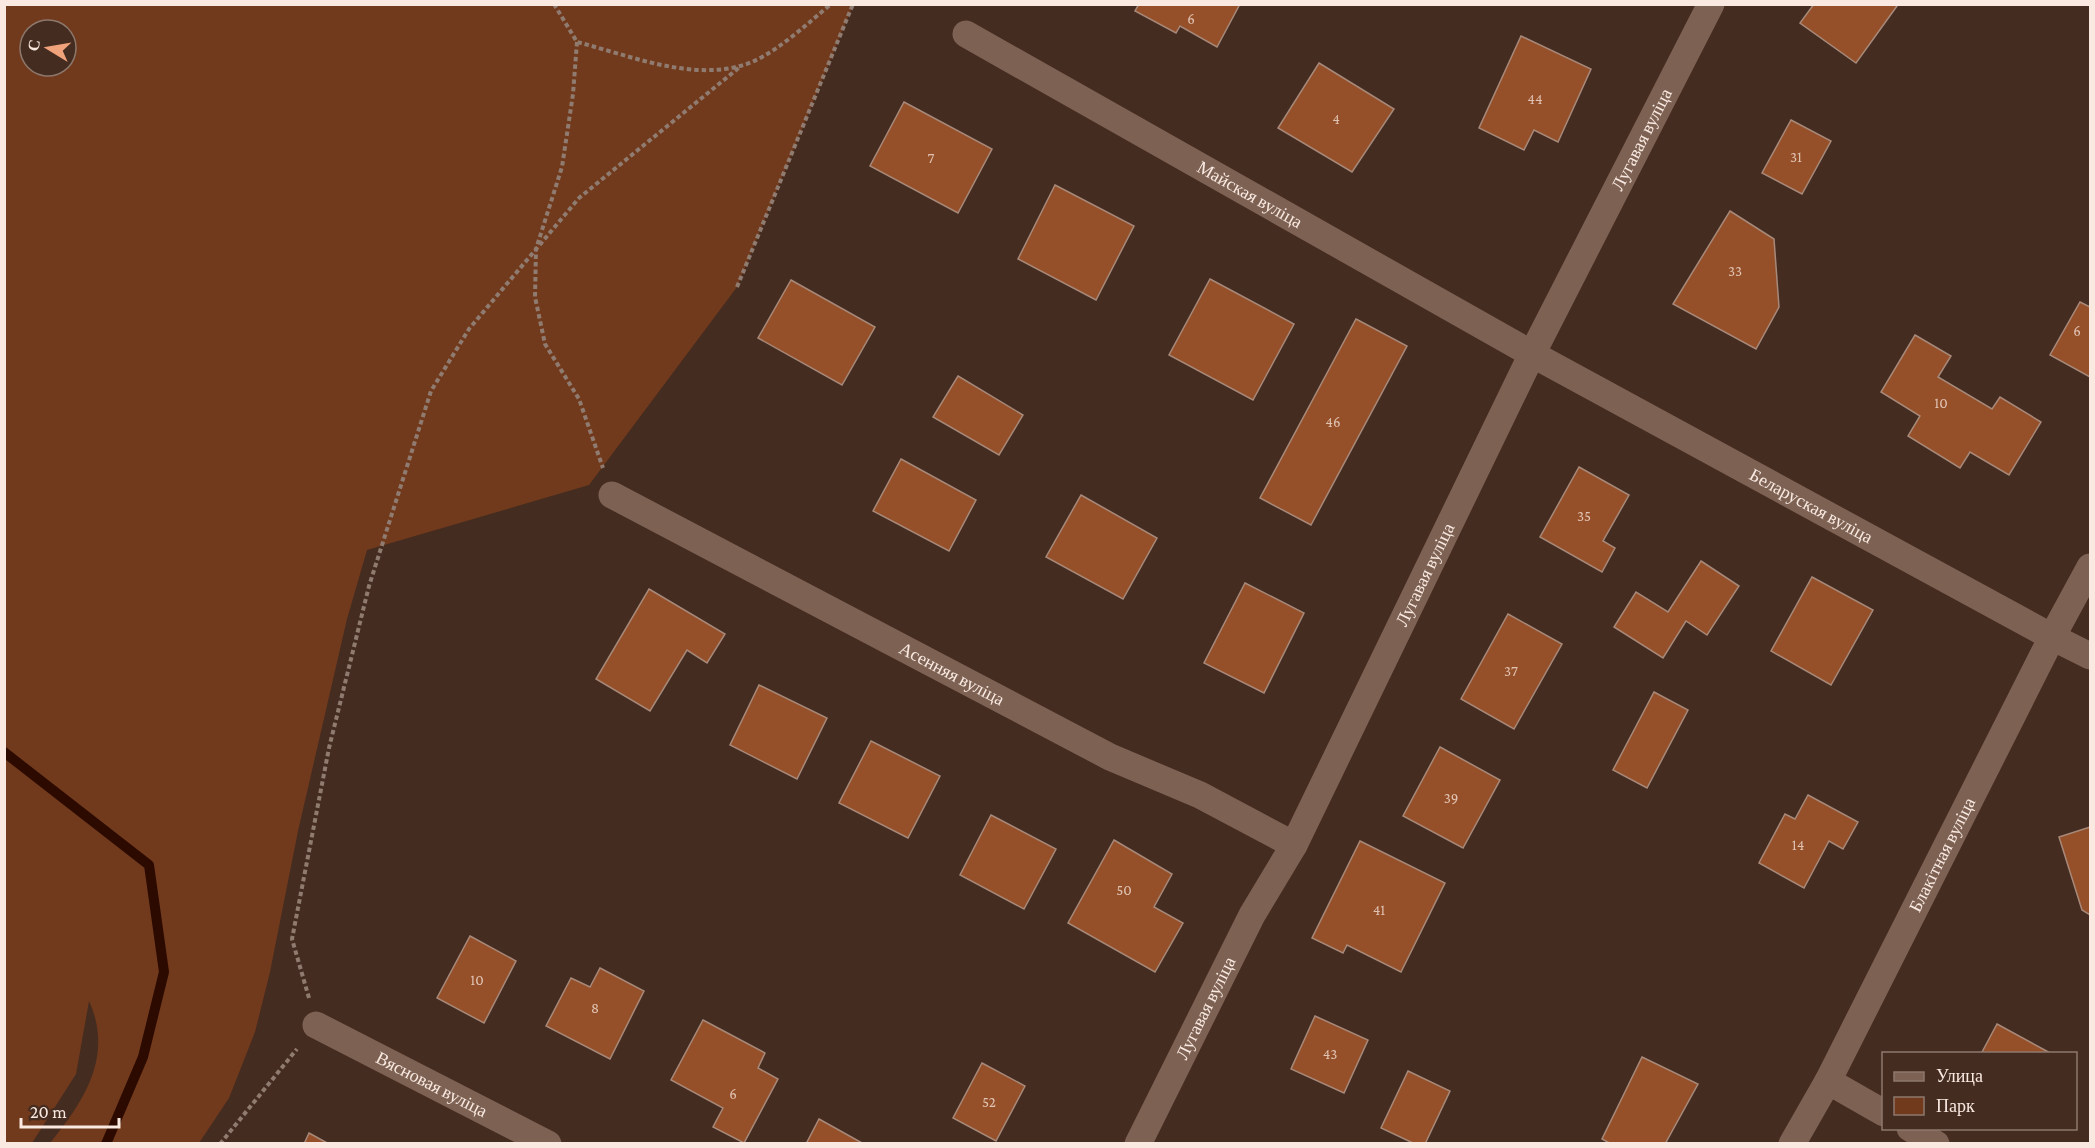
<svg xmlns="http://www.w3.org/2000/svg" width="2095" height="1148" viewBox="0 0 2095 1148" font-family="'Crimson Pro',serif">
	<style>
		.green { fill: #713a1c; fill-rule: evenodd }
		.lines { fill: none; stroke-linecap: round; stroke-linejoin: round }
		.stream { stroke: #2c0a00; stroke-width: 10 }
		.building { fill: #965029; stroke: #a7897a; stroke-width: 1.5 }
		.path { stroke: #907b70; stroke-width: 4; stroke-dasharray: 4.5 3; stroke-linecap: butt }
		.minor { stroke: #7d6254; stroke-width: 27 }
		.labels { text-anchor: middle; stroke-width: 6; stroke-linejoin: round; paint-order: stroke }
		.number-label { font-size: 15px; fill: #e0c3b3 }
		.street-label { font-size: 18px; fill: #f9e9e1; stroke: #452c20 }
	</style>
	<rect width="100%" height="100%" fill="#452c20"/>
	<!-- green -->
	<path class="green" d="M5,4l848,1 -116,282 -148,198 -222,65 -20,69 -49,212 -28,141 -15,60 -26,66 -30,45h-149c34,-42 64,-87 39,-142l-13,73 -44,69h-27zM30,30h36v36h-36z"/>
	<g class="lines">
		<!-- stream -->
		<path class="stream" d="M4,752l145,113 15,107 -21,85 -37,87"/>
	</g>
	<!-- building -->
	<g class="building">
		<path d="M1139,4h101l-23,43 -37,-21 -4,7 -41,-22z"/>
		<path d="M1814,4h81l2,2 -41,57 -56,-40z"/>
		<path d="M1521,36l70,33 -33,73 -24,-12 -10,20 -45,-22z"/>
		<path d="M1319,63l75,46 -42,63 -74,-44z"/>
		<path d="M904,102l88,47 -34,64 -88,-47z"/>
		<path d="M1791,120l40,21 -29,53 -40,-21z"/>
		<path d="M1055,185l79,41 -38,74 -78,-41z"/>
		<path d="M1730,211l44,28 5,68 -23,42 -83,-45z"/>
		<path d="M1210,279l84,45 -41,76 -84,-45z"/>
		<path d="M791,280l84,47 -33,58 -84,-47z"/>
		<path d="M2080,302l10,5v70l-40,-22z"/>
		<path d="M1356,319l51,27 -96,179 -51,-27z"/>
		<path d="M1915,335l36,21 -13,21 54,32 8,-12 41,25 -32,53 -39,-23 -10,16 -52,-32 12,-20 -39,-24z"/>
		<path d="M958,376l65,39 -24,40 -66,-38z"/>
		<path d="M901,459l75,41 -27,51 -76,-40z"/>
		<path d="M1579,467l50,28 -26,46 12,7 -13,24 -62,-35z"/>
		<path d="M1081,495l76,43 -34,61 -77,-42z"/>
		<path d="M1701,561l38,25 -32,49 -21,-14 -23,37 -49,-31 22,-35 32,20z"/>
		<path d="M1812,577l61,33 -42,75 -60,-34z"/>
		<path d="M1245,583l59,30 -40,80 -60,-30z"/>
		<path d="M649,589l76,45 -18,29 -20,-13 -37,61 -54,-32z"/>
		<path d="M1508,614l54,30 -48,85 -53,-30z"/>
		<path d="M759,685l68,33 -30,61 -67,-34z"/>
		<path d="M1654,692l34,18 -41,78 -34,-18z"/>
		<path d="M871,741l69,35 -32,62 -69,-35z"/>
		<path d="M1440,747l60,33 -37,68 -60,-32z"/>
		<path d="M1808,795l50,27 -15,27 -14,-8 -25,47 -45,-25 26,-49 10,5z"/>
		<path d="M991,815l65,34 -32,60 -64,-34z"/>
		<path d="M2090,827v88l-8,-5 -23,-73z"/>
		<path d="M1114,840l58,34 -18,33 29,16 -28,49 -87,-49z"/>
		<path d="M1360,841l85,42 -44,89 -54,-27 -4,8 -31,-15z"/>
		<path d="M470,936l46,25 -32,62 -47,-25z"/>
		<path d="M600,968l44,23 -34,68 -64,-33 25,-48 19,9z"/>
		<path d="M1315,1016l53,24 -24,53 -53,-24z"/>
		<path d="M703,1020l62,33 -7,15 20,11 -34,64 -31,-16 10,-19 -52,-28z"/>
		<path d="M1997,1024l55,30h-71z"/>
		<path d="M1642,1057l56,27 -33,60h-54l-9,-5z"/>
		<path d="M982,1063l43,23 -29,55 -43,-23z"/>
		<path d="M1408,1071l42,20 -25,53h-10l-34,-16z"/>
		<path d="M819,1119l45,25h-58z"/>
		<path d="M309,1133l20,11h-25z"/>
	</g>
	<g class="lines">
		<!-- path -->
		<g class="path">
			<path d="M554,4l23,38c51,13 110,38 163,24 30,-7 67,-42 91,-62"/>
			<path d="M577,42l-4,52 -11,73 -26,82 -1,48 10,47 34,55 24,69"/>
			<path d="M737,287l116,-283"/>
			<path d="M309,998l-17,-59 37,-191 40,-162 62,-195 38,-62 110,-131 162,-132"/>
			<path d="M220,1144l77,-95"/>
		</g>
		<!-- minor -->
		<g class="minor">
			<path id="s1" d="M966,34l566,320 520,283 38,19"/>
			<path id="s2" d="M612,495l498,262 90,38 94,50"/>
			<path id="s3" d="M316,1025l232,119"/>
			<path d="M1828,1081l56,32"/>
			<path d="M1910,1128l26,16"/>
			<path id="s4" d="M1138,1144l114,-229 42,-70 238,-491 179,-350"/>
			<path id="s5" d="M1792,1144l36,-63 224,-444 38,-70"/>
		</g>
	</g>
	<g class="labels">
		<!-- number labels -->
		<g class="number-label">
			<text x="1191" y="24">6</text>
			<text x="1535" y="104">44</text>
			<text x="1336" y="124">4</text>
			<text x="1796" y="162">31</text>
			<text x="931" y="163">7</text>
			<text x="1735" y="276">33</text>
			<text x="2077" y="336">6</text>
			<text x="1941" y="408">10</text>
			<text x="1333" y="427">46</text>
			<text x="1584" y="521">35</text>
			<text x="1511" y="676">37</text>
			<text x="1451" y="803">39</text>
			<text x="1798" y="850">14</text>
			<text x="1124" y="895">50</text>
			<text x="1379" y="915">41</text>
			<text x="477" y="985">10</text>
			<text x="595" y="1013">8</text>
			<text x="1330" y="1059">43</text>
			<text x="733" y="1099">6</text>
			<text x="989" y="1107">52</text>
		</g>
		<!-- street labels -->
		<g class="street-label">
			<text dy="6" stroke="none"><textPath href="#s4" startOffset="1124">Лугавая вуліца</textPath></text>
			<text dy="6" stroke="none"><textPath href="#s1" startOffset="326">Майская вуліца</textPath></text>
			<text dy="6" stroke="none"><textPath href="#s1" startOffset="968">Беларуская вуліца</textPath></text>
			<text dy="6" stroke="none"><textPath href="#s4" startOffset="638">Лугавая вуліца</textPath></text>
			<text dy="6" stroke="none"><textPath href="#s2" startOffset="384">Асенняя вуліца</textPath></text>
			<text dy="6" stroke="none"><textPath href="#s5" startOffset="326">Блакітная вуліца</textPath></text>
			<text dy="6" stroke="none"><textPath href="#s4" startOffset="152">Лугавая вуліца</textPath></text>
			<text dy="6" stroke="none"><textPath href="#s3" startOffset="130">Вясновая вуліца</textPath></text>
		</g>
	</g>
	<!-- border -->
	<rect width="2095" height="1148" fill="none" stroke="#f9e9e1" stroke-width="12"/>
	<!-- legend -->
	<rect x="1882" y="1052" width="195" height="78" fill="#452c20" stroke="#8d786d" stroke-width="1.5"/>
	<rect x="1894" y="1072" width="30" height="9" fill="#7d6254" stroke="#8d786d" stroke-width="1.5"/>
	<text x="1936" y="1082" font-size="18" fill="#f9e9e1">Улица</text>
	<rect x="1894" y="1097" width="30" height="18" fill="#713a1c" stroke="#8d786d" stroke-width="1.5"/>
	<text x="1936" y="1112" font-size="18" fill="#f9e9e1">Парк</text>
	<!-- north arrow -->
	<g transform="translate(48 48) rotate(281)"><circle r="28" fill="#452c20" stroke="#8d786d" stroke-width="1.5"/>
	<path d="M0-4.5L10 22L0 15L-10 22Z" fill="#f0a27a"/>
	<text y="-9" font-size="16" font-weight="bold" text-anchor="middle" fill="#f9e9e1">С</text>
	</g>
	<!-- scale -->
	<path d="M21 1118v9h98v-9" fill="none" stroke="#f9e9e1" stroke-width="3"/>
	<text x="30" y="1118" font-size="18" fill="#f9e9e1" stroke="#452c20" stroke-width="4.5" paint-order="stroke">20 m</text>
</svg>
